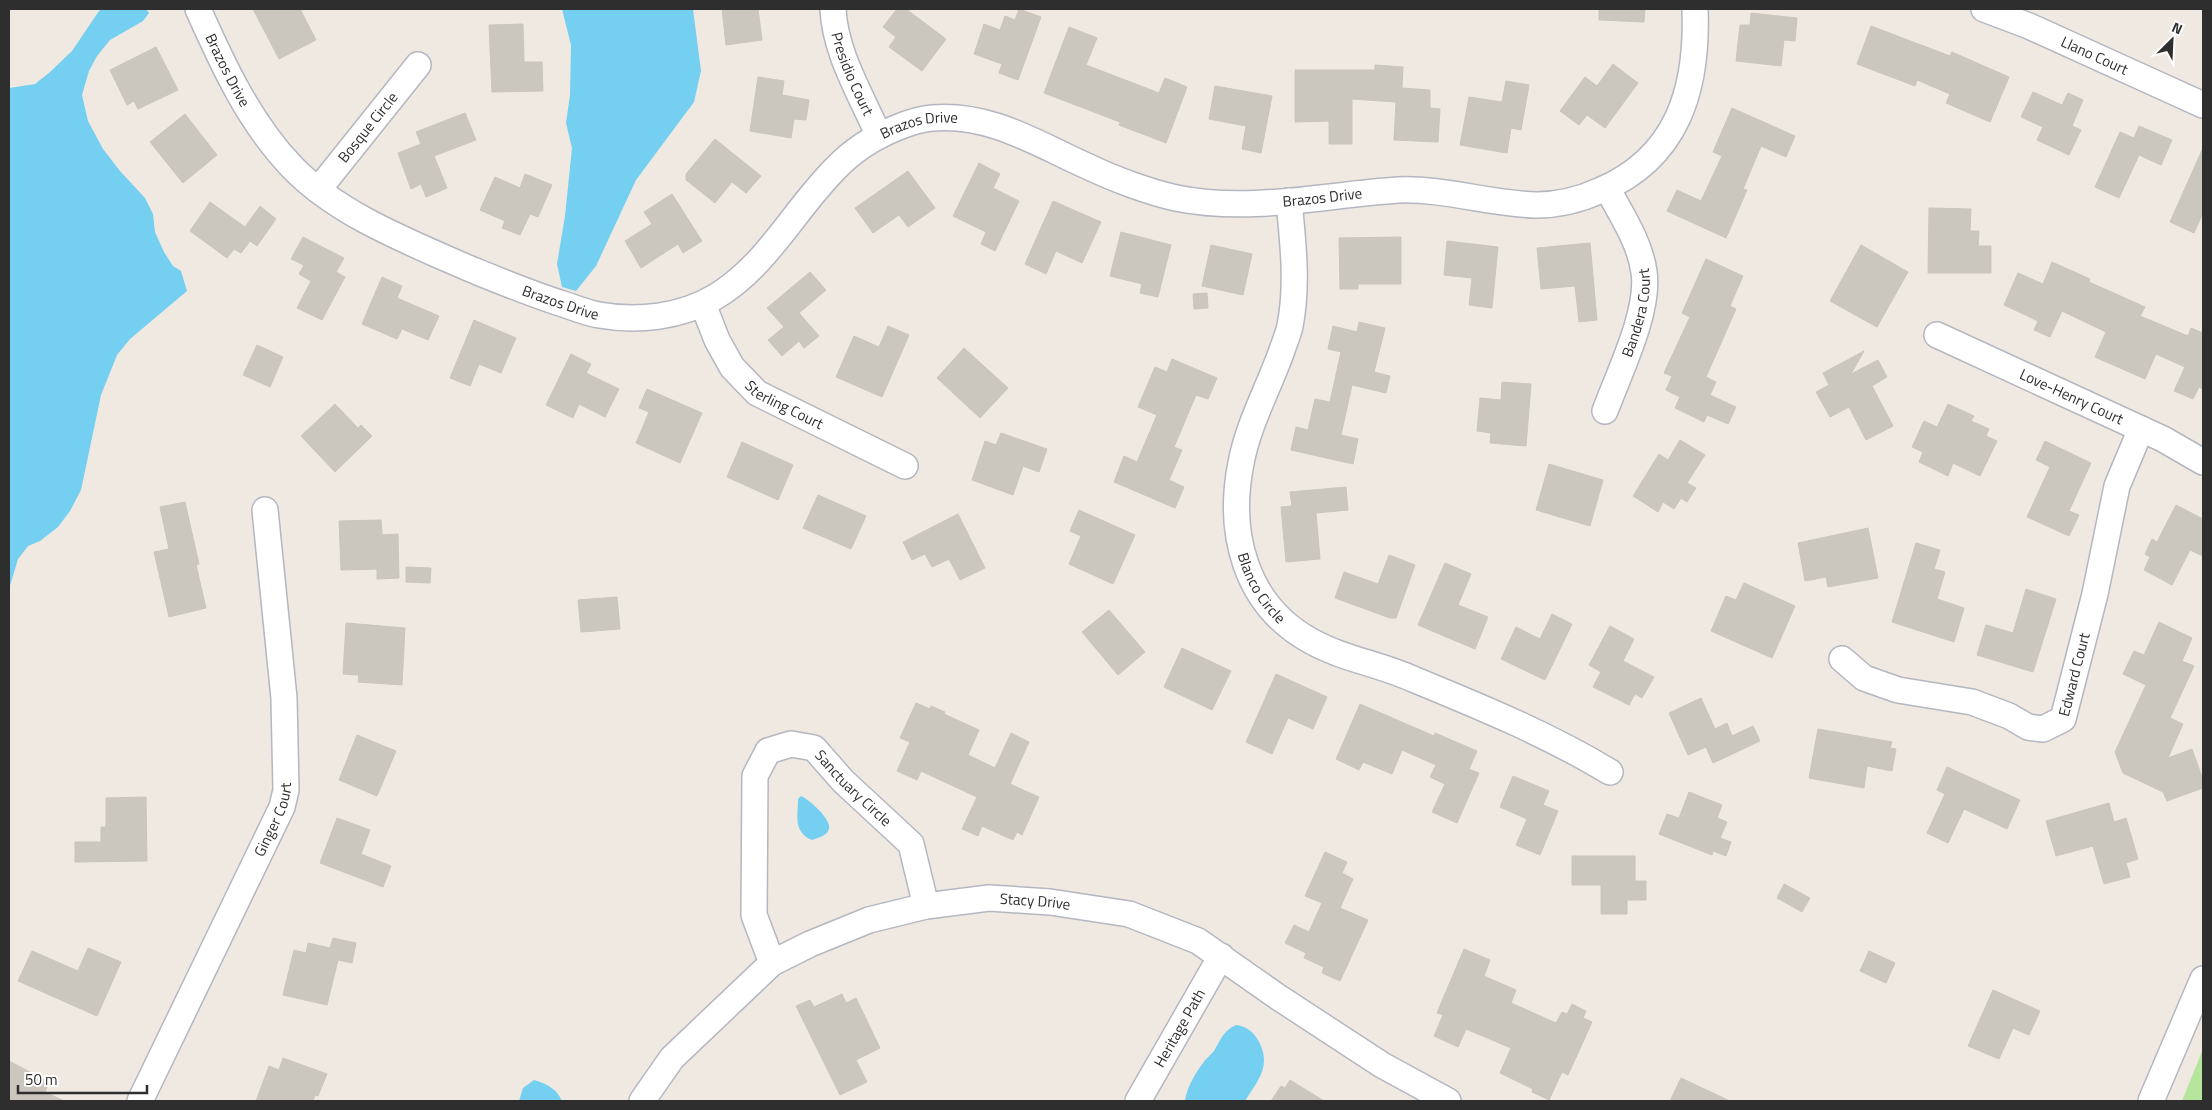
<svg xmlns="http://www.w3.org/2000/svg" width="2212" height="1110" viewBox="0 0 2212 1110" font-family="'Titillium Web',sans-serif">
	<style>
		.green { fill: #b6e59e }
		.water { fill: #75cff0 }
		.building { fill: #cbc7bf; stroke: #cbc5ba }
		.lines { fill: none; stroke-linecap: round; stroke-linejoin: round }
		.minor-casing { stroke: #b4b7c1; stroke-width: 28 }
		.minor { stroke: #fff; stroke-width: 25 }
		.labels { text-anchor: middle; stroke-width: 5; stroke-linejoin: round; paint-order: stroke }
		.street-label { font-size: 15px; fill: #2e2e2e; stroke: #fff }
	</style>
	<rect width="100%" height="100%" fill="#efe9e1"/>
	<!-- green -->
	<path class="green" d="M2203,1049v52h-21z"/>
	<!-- water -->
	<g class="water">
		<path d="M103,9h43l3,4 -6,8 -33,19 -13,16 -8,15 -7,24 6,26 15,28 17,22 25,27 8,16 2,18 9,20 9,14 8,5 6,20 -57,48 -13,16 -16,40 -20,95 -11,21 -12,16 -18,14 -12,5 -10,13 -9,30v-501l26,-4 15,-12 22,-21 27,-40z"/>
		<path d="M562,9h131l8,62 -7,31 -58,78 -40,86 -20,25 -14,-4 -5,-23 8,-48 7,-68 -6,-25 4,-28 1,-50z"/>
		<path d="M801,796c8,3 31,24 28,33 -2,7 -12,9 -17,11 -19,-8 -14,-24 -14,-41z"/>
		<path d="M1236,1025c9,1 17,6 22,15 14,25 1,39 -13,61h-60c1,-12 11,-29 18,-38 3,-5 8,-8 11,-12 7,-12 9,-20 22,-26z"/>
		<path d="M534,1080c13,4 22,8 28,21h-43l4,-13z"/>
	</g>
	<!-- building -->
	<g class="building">
		<path d="M253,9h47l16,31 -37,19z"/>
		<path d="M722,9h36l4,31 -36,5z"/>
		<path d="M897,9h9l40,30 -24,32 -33,-24 7,-10 -13,-10z"/>
		<path d="M1019,9l22,8 -23,63 -19,-7 3,-9 -28,-10 10,-30 16,6 5,-14 10,4z"/>
		<path d="M1599,9h46l-1,13 -45,-2z"/>
		<path d="M1751,13l46,5 -2,23 -11,-1 -3,26 -45,-5 4,-36h10z"/>
		<path d="M523,24l1,38h18l1,29 -51,1 -3,-67z"/>
		<path d="M1871,26l79,30 2,-4 57,25 -19,45 -44,-19 4,-9 -33,-14 -2,6 -58,-22z"/>
		<path d="M1069,27l28,11 -11,27 73,28 6,-15 22,9 -21,56 -47,-18 1,-3 -76,-29z"/>
		<path d="M156,47l22,43 -40,19 -4,-8 -7,4 -17,-35z"/>
		<path d="M1613,64l25,19 -33,45 -18,-13 -8,10 -19,-14 25,-34 12,9z"/>
		<path d="M1375,65l28,2 -1,21 28,2v18l10,1 -2,33 -44,-2 2,-38 -44,-3v45h-23v-23l-34,1v-52h80z"/>
		<path d="M758,77l26,4 -2,14 27,5 -3,20 -12,-1 -3,19 -41,-7z"/>
		<path d="M1506,81l23,4 -8,45 -10,-2 -4,25 -47,-8 9,-48 33,5z"/>
		<path d="M1215,86l57,10 -11,57 -19,-4 4,-23 -37,-7z"/>
		<path d="M2033,92l29,13 6,-12 15,7 -11,26 9,4 -12,25 -32,-15 6,-13 -22,-10z"/>
		<path d="M1732,108l63,28 -9,21 -25,-11 -18,43 4,1 -21,48 -59,-27 10,-21 24,11 21,-45 -9,-4z"/>
		<path d="M465,113l11,27 -42,16 13,32 -21,9 -5,-13 -10,5 -13,-36 23,-9 -5,-12z"/>
		<path d="M185,114l32,41 -34,28 -33,-41z"/>
		<path d="M2139,126l33,14 -11,25 -22,-10 -20,43 -24,-11 25,-55 14,6z"/>
		<path d="M715,139l46,37 -15,17 -14,-11 -17,21 -29,-23v-6z"/>
		<path d="M2203,148v65l-9,20 -24,-11z"/>
		<path d="M979,163l21,11 -7,14 26,13 -24,50 -14,-7 5,-12 -33,-16z"/>
		<path d="M908,171l27,37 -27,19 -9,-12 -26,18 -18,-25z"/>
		<path d="M525,174l27,11 -14,32 -8,-3 -10,21 -18,-7 3,-7 -25,-11 15,-33 25,11z"/>
		<path d="M672,194l30,47 -19,12 -5,-9 -37,24 -16,-27 27,-17 -8,-12z"/>
		<path d="M1053,201l48,21 -19,41 -26,-12 -10,23 -21,-10z"/>
		<path d="M210,202l35,25 15,-21 16,13 -19,27 -7,-5 -9,12 -7,-4 -7,9 -37,-27z"/>
		<path d="M1929,208l42,1 -1,22h9l-1,15h13v27h-63z"/>
		<path d="M1121,232l50,13 -13,52 -18,-4 2,-9 -32,-8z"/>
		<path d="M303,237l41,21 -8,14 9,5 -23,43 -25,-12 14,-27 -12,-7 5,-9 -13,-6z"/>
		<path d="M1401,237v47h-43v5h-18l-1,-51z"/>
		<path d="M1447,241l51,6 -6,61 -23,-3 3,-27 -28,-3z"/>
		<path d="M1590,243l7,77 -18,2 -4,-36 -34,3 -4,-41z"/>
		<path d="M1211,245l41,9 -9,41 -41,-9z"/>
		<path d="M1861,245l47,27 -31,55 -47,-26z"/>
		<path d="M1706,259l37,17 -13,30 6,3 -30,68 10,5 -6,13 26,12 -8,17 -21,-9 -3,7 -29,-14 5,-11 -14,-7 6,-14 -8,-3 26,-56 -8,-4z"/>
		<path d="M2052,262l38,17 -1,3 56,25 -5,9 48,20 3,-8 12,5v56l-4,-2 -6,12 -19,-8 11,-24 -29,-13 -11,25 -50,-22 11,-25 -44,-21 -12,26 -16,-7 4,-9 -34,-16 14,-32 25,11z"/>
		<path d="M810,272l16,18 -27,23 20,23 -15,12 -5,-7 -17,15 -14,-16 16,-13 -17,-19z"/>
		<path d="M382,277l20,9 -5,12 42,18 -11,24 -26,-11 -5,10 -35,-15z"/>
		<path d="M1207,293l1,15 -14,1 -1,-15z"/>
		<path d="M474,320l42,18 -15,35 -22,-9 -9,22 -20,-8z"/>
		<path d="M1359,322l26,6 -11,44 16,4 -4,17 -34,-8 -11,50 17,4 -5,25 -62,-14 5,-23 12,3 7,-31 15,3 11,-50 -13,-3 5,-23 24,6z"/>
		<path d="M888,326l21,9 -27,62 -46,-20 18,-41 25,11z"/>
		<path d="M257,345l26,12 -13,30 -27,-12z"/>
		<path d="M964,348l44,40 -28,30 -43,-40z"/>
		<path d="M1864,351l-13,23 27,-14 9,17 -15,9 21,40 -27,14 -17,-33 -19,10 -14,-25 13,-7 -6,-12z"/>
		<path d="M571,354l20,10 -5,9 33,16 -14,28 -26,-13 -6,14 -27,-13z"/>
		<path d="M1172,359l45,19 -9,21 -12,-4 -22,52 8,3 -13,30 15,7 -9,21 -61,-26 10,-26 13,6 20,-47 -19,-8 17,-40 12,5z"/>
		<path d="M1502,382l29,2 -5,62 -36,-3 1,-10 -14,-2 3,-33 21,2z"/>
		<path d="M647,389l55,24 -22,50 -44,-20 13,-31 -10,-4z"/>
		<path d="M335,404l23,24 3,-3 11,11 -37,36 -34,-36z"/>
		<path d="M1948,404l26,12 -3,5 18,8 -3,7 11,5 -17,35 -27,-13 -5,13 -29,-14 4,-10 -11,-5 12,-26 13,6z"/>
		<path d="M1001,433l46,16 -8,23 -16,-6 -10,29 -41,-15 13,-39 11,4z"/>
		<path d="M1680,440l25,15 -18,28 9,5 -9,14 -6,-4 -7,11 -11,-7 -5,10 -25,-16 26,-42 9,6z"/>
		<path d="M2045,441l46,22 -22,48 10,4 -10,21 -42,-19 23,-50 -14,-7z"/>
		<path d="M742,442l51,23 -15,35 -51,-23z"/>
		<path d="M1549,464l54,16 -13,46 -54,-16z"/>
		<path d="M1346,487l2,23 -32,3 4,46 -34,3 -5,-55 11,-1 -2,-14z"/>
		<path d="M818,495l48,21 -15,33 -48,-21z"/>
		<path d="M185,502l14,62 -3,1 10,43 -37,9 -15,-65 15,-3 -9,-42z"/>
		<path d="M2176,505l27,14v37l-13,-6 -18,35 -28,-15 6,-13 -5,-3 7,-15 5,3z"/>
		<path d="M1079,510l56,25 -22,49 -44,-20 12,-28 -11,-5z"/>
		<path d="M958,514l27,54 -25,12 -11,-21 -17,8 -7,-13 -13,6 -9,-18z"/>
		<path d="M381,520l1,15 16,-1 1,44 -22,1v-10l-36,1 -2,-49z"/>
		<path d="M1868,528l10,50 -50,9 -2,-10 -21,4 -7,-38z"/>
		<path d="M1916,543l24,7 -6,19 11,3 -8,27 27,9 -10,34 -62,-20z"/>
		<path d="M1389,555l26,10 -19,53h-6l-55,-20 9,-26 34,12z"/>
		<path d="M1445,563l26,11 -13,31 30,12 -13,32 -57,-24z"/>
		<path d="M406,567l25,1 -1,15 -24,-1z"/>
		<path d="M1744,583l51,23 -23,52 -61,-27 15,-35 10,4z"/>
		<path d="M2026,589l30,10 -23,73 -56,-17 9,-30 27,8z"/>
		<path d="M617,597l3,32 -39,3 -3,-32z"/>
		<path d="M1109,610l36,42 -27,23 -36,-43z"/>
		<path d="M1552,614l20,10 -27,56 -44,-21 15,-32 24,12z"/>
		<path d="M2159,622l33,16 -10,23 12,5 -24,52 13,6 -15,34 24,-9 11,31v8l-36,13 -4,-9 -40,-19 -8,-21 31,-67 -23,-11 11,-23 10,4z"/>
		<path d="M346,623l59,5 -3,57 -44,-3 1,-7 -16,-1z"/>
		<path d="M1610,626l24,13 -11,22 31,16 -12,21 -7,-4 -6,11 -36,-18 8,-15 -12,-7z"/>
		<path d="M1182,648l49,23 -19,39 -48,-23z"/>
		<path d="M1276,674l51,23 -14,32 -25,-11 -16,36 -26,-12z"/>
		<path d="M1701,698l14,31 12,-6 5,13 21,-10 7,15 -47,22 -7,-16 -18,8 -19,-42z"/>
		<path d="M916,703l14,6 1,-3 14,6 -1,2 35,16 -11,25 27,13 16,-35 18,9 -19,42 29,13 -17,38 -5,-3 -4,8 -31,-14 -4,10 -16,-7 15,-32 -56,-26 -4,9 -20,-9 13,-29 -10,-4z"/>
		<path d="M1360,704l74,32 1,-3 42,18 -8,18 10,4 -22,50 -25,-11 13,-28 -15,-7 6,-12 -34,-15 -10,24 -29,-12 -4,8 -23,-11z"/>
		<path d="M1818,729l74,13 -2,6 6,1 -4,22 -25,-5 -3,22 -55,-10z"/>
		<path d="M357,735l39,16 -19,45 -38,-16z"/>
		<path d="M1947,767l73,33 -13,29 -43,-20 -16,34 -21,-10 18,-39 -8,-4z"/>
		<path d="M1513,776l36,15 -6,14 15,6 -18,44 -24,-10 11,-26 -27,-12z"/>
		<path d="M1689,792l33,13 -5,13 10,4 -7,16 11,4 -5,14 -13,-5 -1,4 -53,-21 8,-20 12,4z"/>
		<path d="M146,797l1,64 -72,1v-20h26v-15h5v-29z"/>
		<path d="M2109,803l5,19 12,-4 12,41 -12,4 4,14 -26,7 -11,-38 -37,10 -10,-35z"/>
		<path d="M337,818l33,12 -9,24 30,12 -8,21 -63,-24z"/>
		<path d="M1325,852l22,10 -5,11 11,6 -13,29 28,12 -28,61 -18,-8 2,-6 -20,-9 2,-5 -21,-10 9,-18 15,7 13,-29 -17,-7z"/>
		<path d="M1572,856h63v25h11v19h-19v14h-26v-29h-29z"/>
		<path d="M1784,884l26,14 -8,14 -25,-14z"/>
		<path d="M333,938l23,5 -4,20 -14,-3 -11,45 -44,-10 11,-45 12,3 2,-10 22,5z"/>
		<path d="M88,948l33,14 -24,54 -79,-35 14,-30 46,20z"/>
		<path d="M1464,949l26,11 -6,16 32,14 -5,13 45,20 6,-11 5,2 5,-10 14,7 -3,7 9,4 -24,53 -6,-3 -13,28 -17,-8 1,-3 -33,-16 11,-25 -45,-19 -8,18 -24,-11 9,-21 -6,-2z"/>
		<path d="M1869,951l26,12 -9,20 -26,-12z"/>
		<path d="M1993,990l47,21 -11,24 -16,-7 -14,31 -31,-13z"/>
		<path d="M842,994l4,9 10,-5 24,50 -24,12 11,22 -27,13 -44,-89 14,-6 4,7z"/>
		<path d="M283,1058l44,16 -9,22 -3,-1 -2,6h-57l13,-35 10,4z"/>
		<path d="M9,1061l40,21 -4,10 19,9h-55z"/>
		<path d="M1681,1078l49,23h-60z"/>
		<path d="M1290,1080l34,21h-53l10,-15 4,2z"/>
	</g>
	<g class="lines">
		<defs>
			<g id="minor">
				<path id="s1" d="M198,9c25,56 51,113 94,158 45,47 117,75 176,101 32,13 63,26 95,36 12,4 24,9 36,11 39,7 82,2 116,-18 52,-31 79,-87 120,-128 17,-18 39,-32 61,-41 12,-5 23,-9 36,-10 59,-5 105,26 157,49 25,12 60,25 87,31 74,15 148,-3 222,-8 46,-2 92,14 138,15 22,0 43,-5 63,-14 79,-33 99,-102 96,-182"/>
				<path id="s2" d="M833,9c2,44 28,86 46,127"/>
				<path id="s3" d="M1984,9l45,17 174,79"/>
				<path id="s4" d="M318,190l100,-125"/>
				<path id="s5" d="M1289,201c4,42 9,84 1,125 -2,9 -6,18 -9,27 -13,36 -33,72 -40,110 -14,70 4,142 70,178 32,18 69,23 102,38 68,28 134,55 197,93"/>
				<path id="s6" d="M703,304l14,36 15,27 25,26 148,73"/>
				<path id="s7" d="M1937,335l226,104 40,23"/>
				<path id="s8" d="M1605,411c14,-38 45,-100 39,-139 -4,-30 -23,-58 -37,-84"/>
				<path id="s9" d="M1842,659l22,19 34,12 74,12 37,14 19,11 15,2 20,-10 32,-125 22,-108 24,-57"/>
				<path id="s10" d="M772,963l-18,-48 1,-139 13,-25 23,-7 23,4 29,33 68,63 15,62"/>
				<path id="s11" d="M140,1101l142,-294 4,-17 -2,-92 -19,-188"/>
				<path id="s12" d="M642,1101l30,-43 100,-95 38,-19 59,-24 57,-14 63,-8 61,4 79,12 69,27 80,56 104,68 66,36"/>
				<path id="s13" d="M1138,1101l83,-145"/>
				<path d="M2151,1101l52,-122"/>
			</g>
		</defs>
		<!-- minor casing -->
		<use href="#minor" class="minor-casing"/>
		<!-- minor -->
		<use href="#minor" class="minor"/>
	</g>
	<g class="labels">
		<!-- street labels -->
		<g class="street-label">
			<text dy="5" stroke="none"><textPath href="#s3" startOffset="120">Llano Court</textPath></text>
			<text dy="5" stroke="none"><textPath href="#s1" startOffset="68">Brazos Drive</textPath></text>
			<text dy="5" stroke="none"><textPath href="#s2" startOffset="68">Presidio Court</textPath></text>
			<text dy="5" stroke="none"><textPath href="#s4" startOffset="80">Bosque Circle</textPath></text>
			<text dy="5" stroke="none"><textPath href="#s1" startOffset="922">Brazos Drive</textPath></text>
			<text dy="5" stroke="none"><textPath href="#s1" startOffset="1342">Brazos Drive</textPath></text>
			<text dy="5" stroke="none"><textPath href="#s1" startOffset="488">Brazos Drive</textPath></text>
			<text dy="5" stroke="none"><textPath href="#s8" startOffset="104">Bandera Court</textPath></text>
			<text dy="5" stroke="none"><textPath href="#s7" startOffset="148">Love-Henry Court</textPath></text>
			<text dy="5" stroke="none"><textPath href="#s6" startOffset="135">Sterling Court</textPath></text>
			<text dy="5" stroke="none"><textPath href="#s5" startOffset="402">Blanco Circle</textPath></text>
			<text dy="5" stroke="none"><textPath href="#s9" startOffset="285">Edward Court</textPath></text>
			<text dy="5" stroke="none"><textPath href="#s10" startOffset="322">Sanctuary Circle</textPath></text>
			<text dy="5" stroke="none"><textPath href="#s11" startOffset="312">Ginger Court</textPath></text>
			<text dy="5" stroke="none"><textPath href="#s12" startOffset="465">Stacy Drive</textPath></text>
			<text dy="5" stroke="none"><textPath href="#s13" startOffset="84">Heritage Path</textPath></text>
		</g>
	</g>
	<!-- border -->
	<rect width="2212" height="1110" fill="none" stroke="#2e2e2e" stroke-width="20"/>
	<!-- north arrow -->
	<g transform="translate(2172 40) rotate(24)" stroke="#ffffff" stroke-width="4" paint-order="stroke">
	<path d="M0-4L9 19L0 12L-9 19Z" fill="#2e2e2e"/>
	<text y="-8" font-size="14" font-weight="bold" text-anchor="middle" fill="#2e2e2e">N</text>
	</g>
	<!-- scale -->
	<path d="M18 1085v8h129v-8" fill="none" stroke="#2e2e2e" stroke-width="2.5"/>
	<text x="25" y="1085" font-size="15" fill="#2e2e2e" stroke="#ffffff" stroke-width="4" paint-order="stroke">50 m</text>
</svg>
